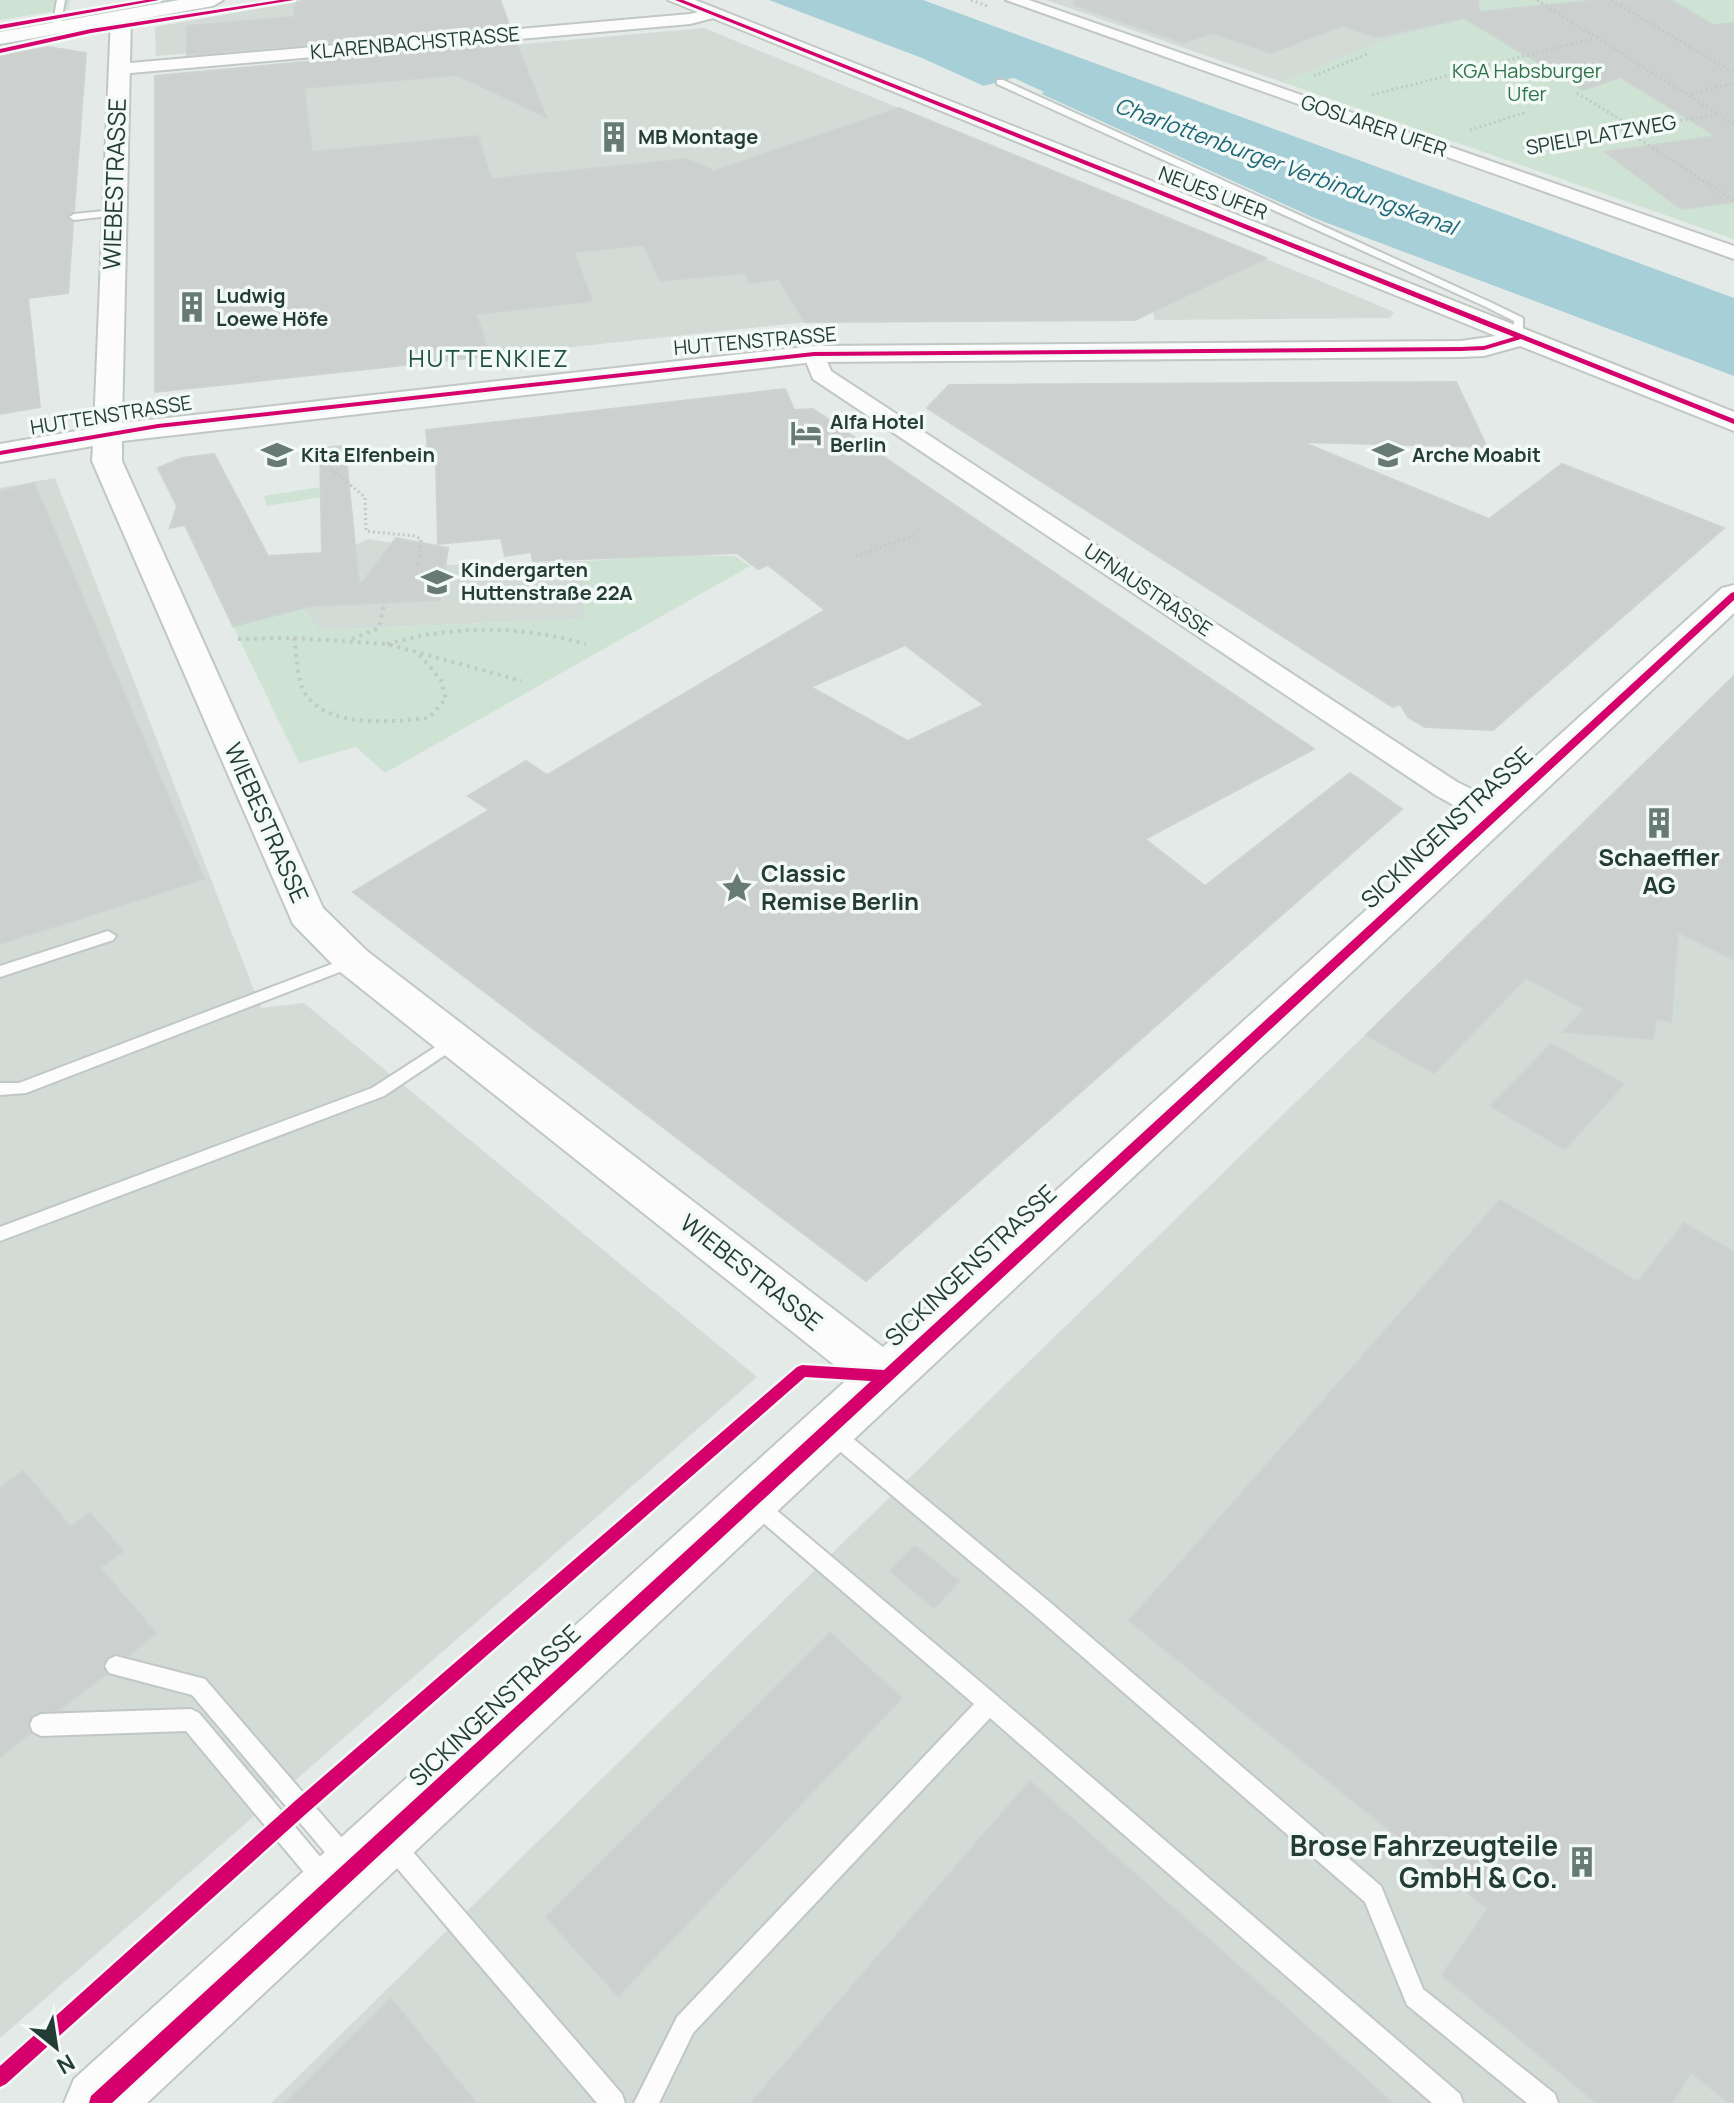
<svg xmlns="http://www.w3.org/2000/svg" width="1734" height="2103" viewBox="0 0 1734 2103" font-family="Manrope,sans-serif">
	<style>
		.built { fill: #d3dbd7 }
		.green { fill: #cee3d4 }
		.water { fill: #a6cfd7 }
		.pier { fill: #e4eae7 }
		.building { fill: #ccd1cf; stroke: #cdd3d0; stroke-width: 2; fill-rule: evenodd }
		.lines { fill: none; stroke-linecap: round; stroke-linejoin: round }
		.service-casing { stroke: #c1c7c4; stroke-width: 4 }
		.minor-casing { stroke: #c1c7c4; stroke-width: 4 }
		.tertiary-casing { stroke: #c1c7c4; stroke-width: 4 }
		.secondary-casing { stroke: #c0c8c5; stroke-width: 4 }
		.path-far1 { stroke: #c1cac6; stroke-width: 3; stroke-dasharray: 2 3; stroke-linecap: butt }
		.path { stroke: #c1cac6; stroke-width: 4; stroke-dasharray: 3 5; stroke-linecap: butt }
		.service { fill: #fbfcfb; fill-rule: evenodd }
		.minor { fill: #fbfcfb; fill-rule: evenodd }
		.tertiary { fill: #fbfcfb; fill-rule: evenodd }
		.secondary { fill: #fbfcfb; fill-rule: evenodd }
		.cycleway-casing { stroke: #f3f9f6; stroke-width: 5 }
		.cycleway { fill: #d6006c; fill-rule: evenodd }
		.labels { text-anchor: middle; stroke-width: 7; stroke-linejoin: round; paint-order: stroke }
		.far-street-label { font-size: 20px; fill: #233d36; stroke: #f3f9f6 }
		.far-park-label { font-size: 20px; fill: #2e734a; stroke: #f3f9f6 }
		.far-poi-label { font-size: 20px; font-weight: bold; fill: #233d36; stroke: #f3f9f6; text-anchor: start }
		.far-water-label { font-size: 22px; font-style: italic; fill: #1e6778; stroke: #f3f9f6 }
		.street-label { font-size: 24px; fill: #233d36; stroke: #f3f9f6 }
		.far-quarter-label { font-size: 24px; letter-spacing: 2px; fill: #1f4f44; stroke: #f3f9f6 }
		.poi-label { font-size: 24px; font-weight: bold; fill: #233d36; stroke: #f3f9f6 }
		.near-poi-label { font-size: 28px; font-weight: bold; fill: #233d36; stroke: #f3f9f6; text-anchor: end }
	</style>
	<rect width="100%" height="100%" fill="#e4eae7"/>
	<!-- built -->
	<g class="built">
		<path d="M1046,0h396l20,21 -71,17 -109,44z"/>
		<path d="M295,2v42l-139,12 -1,-29z"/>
		<path d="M704,28l645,265 45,19 -4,6 -235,2 -12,-51 -349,35 11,18 -650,70v-316z"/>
		<path d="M55,478l206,530 43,-5 453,374 -757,661v-1550z"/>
		<path d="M368,539l25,4 19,23 175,-5 -3,58 -265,11 -19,-26 55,-59z"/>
		<path d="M1734,676v1427h-1463l552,-541z"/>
	</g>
	<!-- green -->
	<g class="green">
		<path d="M0,0h70l-2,9 -68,11z"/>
		<path d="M1442,0h292v239l-452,-157 109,-44 70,-17z"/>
		<path d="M327,486l2,10 -63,10 -2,-10z"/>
		<path d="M678,555l57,1 15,10 -365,207 -29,-26 -57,16 -67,-139 68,-20 20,26 263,-11 4,-58z"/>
	</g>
	<!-- water -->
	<path class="water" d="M769,0h154l811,298v78l-420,-158 -275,-125 4,-1 -29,-14 -30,8 -62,-28z"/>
	<!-- pier -->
	<path class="pier" d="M1013,78l31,14 -3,2 330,150 -59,-22 -274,-125 -2,-5 -23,-10 -23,7 -6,-3z"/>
	<!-- building -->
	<g class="building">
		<path d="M309,0h191l10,27 -323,28v-29l107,-9 1,-15z"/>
		<path d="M1075,0h403l1,12 119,-12h73l42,25 21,-2v179l-53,7 -76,-57 111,-16 -96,-59 -37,13 -119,-72 -88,19 -34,-11 -72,27 -57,-20 -29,10 -110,-38z"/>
		<path d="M516,42l30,75 -89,-42 -153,13 8,64 166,-16 13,43 196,-20 27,12 185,-63 367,150 -131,62 -330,2 -26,-43 -30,4 -3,-10 -86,8 -16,-36 -70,7 18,49 -116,13 14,42 -335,36v-316z"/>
		<path d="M48,47l38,6 -12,158 -8,5 7,7 -5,70 -40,5 12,109 -40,7v-358z"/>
		<path d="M1456,382l31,65 -185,-5 187,77 73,-55 162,64 -231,202 -68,-3 -17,-10 -8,-13 -7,3 -466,-299 22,-23z"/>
		<path d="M785,389l9,21 19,-1 501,340 -169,90 60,47 145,-113 52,36 -536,472 -513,-389 136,-82 -21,-14 58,-35 21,14 278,-165 -57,-45 -10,4 -21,-16 -204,8 -2,-9 -26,4 -4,-18 -63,6 -2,-83 -7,1 -3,-32zM905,645l79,60 -76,36 -97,-54z"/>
		<path d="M345,446l14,140 37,-48 52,10 -8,52 -129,6 -78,20 -48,-101 -15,3 7,-22 -19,-38 24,-10 32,-4 54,102 54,-3 -2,-105z"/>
		<path d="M34,483l170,396 -204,65v-452z"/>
		<path d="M1734,676v284l-56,-28 -7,90 -15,-3 -3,20 -90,-7 22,-23 -59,-31 -92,95 -68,-38z"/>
		<path d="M1551,1044l73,40 -59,65 -75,-43z"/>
		<path d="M1500,1200l138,82 46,-59 50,29v851h-5l-38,-31 -19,31h-75l-155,-128 46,-66 -359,-288z"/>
		<path d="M23,1471l48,56 19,-14 33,38 -23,17 56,65 -28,23 -11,-3 -9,3 -6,9 4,9 -47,36 -27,5 -5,9 3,9 -30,24v-269z"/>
		<path d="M915,1546l44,35 -25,27 -44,-37z"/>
		<path d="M830,1633l72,65 -284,298 -72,-79z"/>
		<path d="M1030,1781l363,322h-642z"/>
		<path d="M391,1999l85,104h-191z"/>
	</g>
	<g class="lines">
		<defs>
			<g id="service">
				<path d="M57,0h8l-5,28 -4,2 -4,-2z"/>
				<path d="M997,80h6l487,222 33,16v20l-5,3 -5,-3 1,-17 -30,-15 -487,-222z"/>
				<path d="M114,210l5,3 -2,2 -43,5 -5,-3 5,-3z"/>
				<path d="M108,931l8,5 -3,4 -113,37v-11z"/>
				<path d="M353,956l8,5 -3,4 -332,128 -26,2v-12h19z"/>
				<path d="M454,1035l6,2 2,4 -2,4 -76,51 -384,145v-14l372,-139z"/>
				<path d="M831,1424l7,2 214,178 329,282 42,103 132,105 3,9h-31l-120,-98 -42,-103 -327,-284 -214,-180 -3,-6 3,-6z"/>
				<path d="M755,1495l7,3 235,198 463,398 3,9h-31l-442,-385 -297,315 -34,70h-25l43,-86 297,-313 -226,-194 -3,-6 3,-6z"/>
				<path d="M116,1656l89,23 150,174 3,8 -3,8 -8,3 -8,-3 -147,-174 -83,-22 -4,-7 4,-7z"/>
				<path d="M191,1709l8,4 134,159 3,8 -3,8 -8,3 -8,-3 -131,-157 -145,5 -8,-4 -3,-7 3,-7 8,-4z"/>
				<path d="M393,1835l8,3 221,256 3,9h-28l-212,-249 -3,-8 3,-8z"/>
			</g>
			<g id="minor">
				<path d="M1006,0h23l705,246v13z"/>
				<path d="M711,9l6,2v6l-27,7 -571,50 -8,-5 8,-5 571,-50z"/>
				<path d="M814,347l8,2 9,22 626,411 49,24 4,7 -4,7c-24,6 -49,-14 -69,-24l-624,-417 -10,-25z"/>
			</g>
			<path id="tertiary" d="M668,0h27l1039,412v19l-214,-85 -36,10 -23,1 -647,5 -692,79v20l201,447 44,43 534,410 7,15 -7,15 -17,6 -17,-6 -528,-420 -46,-47 -201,-463 1,-15 -93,16v-18l94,-16 17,-411 10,-6 10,6 -9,406 692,-77 647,-5 35,-5z"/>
			<g id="secondary">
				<path d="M179,0h44l-10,6 -213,38v-12z"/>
				<path d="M1734,585v28l-1587,1490h-83l10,-24 1648,-1491z"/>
			</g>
		</defs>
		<!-- service casing -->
		<use href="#service" class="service-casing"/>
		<!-- minor casing -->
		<use href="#minor" class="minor-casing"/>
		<!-- tertiary casing -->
		<use href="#tertiary" class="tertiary-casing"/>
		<!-- secondary casing -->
		<use href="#secondary" class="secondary-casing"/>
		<!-- path-far1 -->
		<g class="path-far1">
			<path d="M971,0l16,6"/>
			<path d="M1537,0l197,124"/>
			<path d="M1611,0l123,73"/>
			<path d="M1314,76l53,-22"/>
			<path d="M1577,93l57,35"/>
			<path d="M1691,94l43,-11"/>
			<path d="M1372,95l223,-57"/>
			<path d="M1470,130l57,-18"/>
			<path d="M1627,131l107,70"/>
			<path d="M1523,148l196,-34"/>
			<path d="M331,469l34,28 1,34 48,5 7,3 -2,20"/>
			<path d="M856,556l60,-21"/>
		</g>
		<!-- path -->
		<g class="path">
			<path d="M418,566l1,-9"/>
			<path d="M294,638c3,17 2,40 11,55 22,36 88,29 123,25l18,-19 -5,-19 -22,-26"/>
			<path d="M238,639l56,-1 93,6 135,37"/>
			<path d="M352,639l27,-11 5,-25"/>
			<path d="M387,644c68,-19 131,-19 199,0"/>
		</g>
		<!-- service -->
		<use href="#service" class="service"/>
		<!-- minor -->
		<use href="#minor" class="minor"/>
		<!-- tertiary -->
		<use href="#tertiary" class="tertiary"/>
		<!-- secondary -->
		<use href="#secondary" class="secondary"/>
		<defs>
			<g id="cycleway">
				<path d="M146,0h13l-159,29v-4z"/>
				<path d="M280,0h14l-203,33 -91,20v-4l91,-20z"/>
				<path d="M675,0h8l1051,419v5l-213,-85 -37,11 -23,1 -647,5 -656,72 -158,27v-4l158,-27 656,-72 647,-5 23,-1 30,-9z"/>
				<path d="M1734,592v8l-1622,1503h-23l2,-7 780,-715 -66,-4 -498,436 -301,271 -6,3v-21l295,-265 502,-434 5,-2 82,5 847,-777z"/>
			</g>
		</defs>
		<!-- cycleway casing -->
		<use href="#cycleway" class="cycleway-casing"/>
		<!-- cycleway -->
		<use href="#cycleway" class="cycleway"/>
	</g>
	<!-- icons -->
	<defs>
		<symbol id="building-bare" viewBox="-9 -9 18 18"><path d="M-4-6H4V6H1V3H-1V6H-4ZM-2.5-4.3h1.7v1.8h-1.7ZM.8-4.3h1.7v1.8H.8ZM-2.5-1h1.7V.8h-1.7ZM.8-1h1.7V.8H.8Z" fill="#677a74" stroke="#f3f9f6" stroke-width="2.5" paint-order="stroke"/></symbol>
		<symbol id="hotel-bare" viewBox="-9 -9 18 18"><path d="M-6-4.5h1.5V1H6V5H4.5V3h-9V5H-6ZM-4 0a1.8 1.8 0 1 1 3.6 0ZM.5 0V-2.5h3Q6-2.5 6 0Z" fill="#677a74" stroke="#f3f9f6" stroke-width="2.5" paint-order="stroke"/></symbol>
		<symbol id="school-bare" viewBox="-9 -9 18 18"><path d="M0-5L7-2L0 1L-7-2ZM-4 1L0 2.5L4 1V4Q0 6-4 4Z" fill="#677a74" stroke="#f3f9f6" stroke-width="2.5" paint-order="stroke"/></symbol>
		<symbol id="sight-bare" viewBox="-9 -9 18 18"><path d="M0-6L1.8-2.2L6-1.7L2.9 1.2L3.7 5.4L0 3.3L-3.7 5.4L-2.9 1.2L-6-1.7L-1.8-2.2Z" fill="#677a74" stroke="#f3f9f6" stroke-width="2.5" paint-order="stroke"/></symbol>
	</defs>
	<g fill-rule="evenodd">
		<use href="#building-bare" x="592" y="115" width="44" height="44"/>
		<use href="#building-bare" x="170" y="285" width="44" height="44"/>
		<use href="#hotel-bare" x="784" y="411" width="44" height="44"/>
		<use href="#school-bare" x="255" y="433" width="44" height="44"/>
		<use href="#school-bare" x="1366" y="433" width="44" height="44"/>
		<use href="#school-bare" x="415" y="560" width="44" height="44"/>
		<use href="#building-bare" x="1637" y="801" width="44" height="44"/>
		<use href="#sight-bare" x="715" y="866" width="44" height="44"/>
		<use href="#building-bare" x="1560" y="1840" width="44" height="44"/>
	</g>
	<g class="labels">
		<!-- far-street labels -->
		<g class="far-street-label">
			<text transform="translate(415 43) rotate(-5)" y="7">KLARENBACHSTRASSE</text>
			<text transform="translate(1374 126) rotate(19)" y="7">GOSLARER UFER</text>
			<text transform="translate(1601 135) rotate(-10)" y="7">SPIELPLATZWEG</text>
			<text transform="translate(1213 193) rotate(21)" y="7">NEUES UFER</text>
			<text transform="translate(755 341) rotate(-5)" y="7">HUTTENSTRASSE</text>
			<text transform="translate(111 415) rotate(-9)" y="7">HUTTENSTRASSE</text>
			<text transform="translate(1148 590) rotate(34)" y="7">UFNAUSTRASSE</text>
		</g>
		<!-- far-park labels -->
		<g class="far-park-label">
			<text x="1527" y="78">KGA Habsburger<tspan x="1527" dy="23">Ufer</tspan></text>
		</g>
		<!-- far-poi labels -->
		<g class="far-poi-label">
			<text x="638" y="144">MB Montage</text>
			<text x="216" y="303">Ludwig<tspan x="216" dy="23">Loewe Höfe</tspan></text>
			<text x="830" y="429">Alfa Hotel<tspan x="830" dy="23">Berlin</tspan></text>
			<text x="301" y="462">Kita Elfenbein</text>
			<text x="1412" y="462">Arche Moabit</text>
			<text x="461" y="577">Kindergarten<tspan x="461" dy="23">Huttenstraße 22A</tspan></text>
		</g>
		<!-- far-water labels -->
		<g class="far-water-label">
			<text transform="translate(1286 166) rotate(20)" y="8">Charlottenburger Verbindungskanal</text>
		</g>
		<!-- street labels -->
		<g class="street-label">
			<text transform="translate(115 184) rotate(-88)" y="8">WIEBESTRASSE</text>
			<text transform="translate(266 823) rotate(66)" y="8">WIEBESTRASSE</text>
			<text transform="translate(1447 828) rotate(-43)" y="8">SICKINGENSTRASSE</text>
			<text transform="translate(971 1266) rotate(-43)" y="8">SICKINGENSTRASSE</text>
			<text transform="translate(751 1273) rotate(38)" y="8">WIEBESTRASSE</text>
			<text transform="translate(495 1706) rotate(-43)" y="8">SICKINGENSTRASSE</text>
		</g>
		<!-- far-quarter labels -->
		<g class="far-quarter-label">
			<text x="489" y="367">HUTTENKIEZ</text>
		</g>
		<!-- poi labels -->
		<g class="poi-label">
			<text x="1659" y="866">Schaeffler<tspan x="1659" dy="28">AG</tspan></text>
			<text x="761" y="882" text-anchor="start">Classic<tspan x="761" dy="28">Remise Berlin</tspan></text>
		</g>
		<!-- near-poi labels -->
		<g class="near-poi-label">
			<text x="1558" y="1856">Brose Fahrzeugteile<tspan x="1558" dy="32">GmbH &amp; Co.</tspan></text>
		</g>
	</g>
	<!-- north arrow -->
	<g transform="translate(56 2047) rotate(150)" stroke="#f3f9f6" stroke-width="6" paint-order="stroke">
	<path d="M0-6L14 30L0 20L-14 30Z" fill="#233d36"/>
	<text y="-12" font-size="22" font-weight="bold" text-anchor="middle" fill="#233d36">N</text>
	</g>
</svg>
